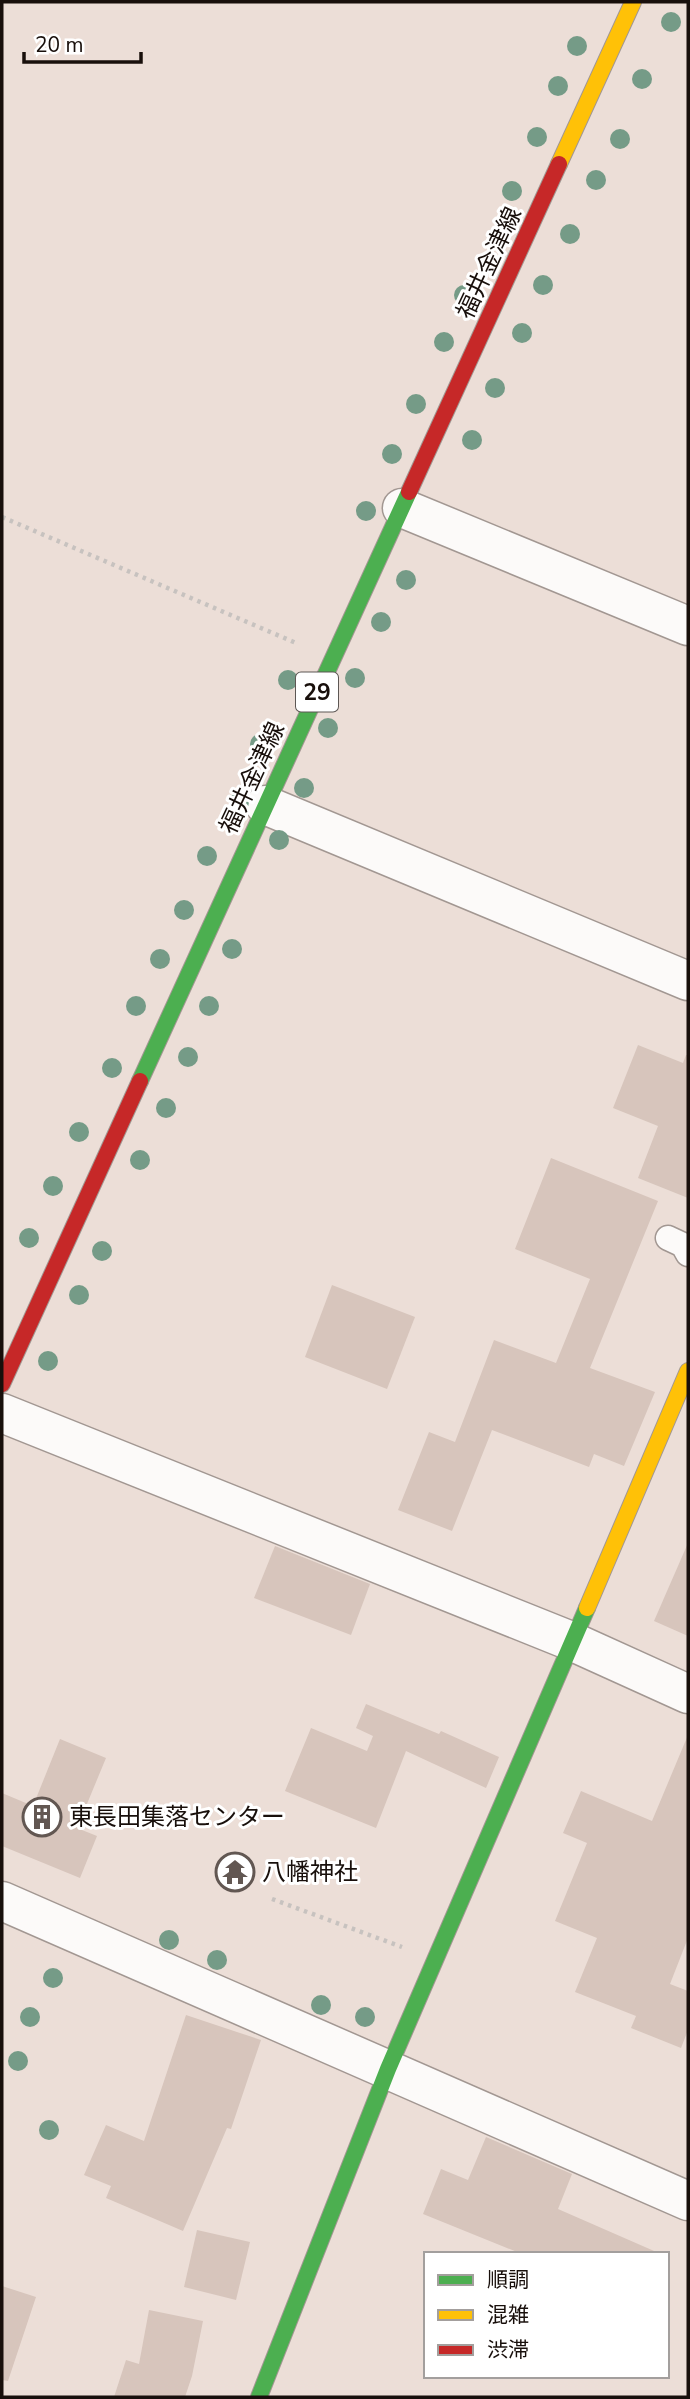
<svg xmlns="http://www.w3.org/2000/svg" width="690" height="2399" viewBox="0 0 690 2399" font-family="'Nunito Sans','Noto Sans JP',sans-serif">
	<style>
		.building { fill: #d7c5bc }
		.lines { fill: none; stroke-linecap: round; stroke-linejoin: round }
		.lane-casing { stroke: #a29792; stroke-width: 27 }
		.street-casing { stroke: #a29792; stroke-width: 41 }
		.fast-casing { stroke: #a29792; stroke-width: 18 }
		.slow-casing { stroke: #a29792; stroke-width: 18 }
		.jam-casing { stroke: #a29792; stroke-width: 18 }
		.path { stroke: #c7c2bf; stroke-width: 4.5; stroke-dasharray: 3.5 5; stroke-linecap: butt }
		.lane { stroke: #fcfaf9; stroke-width: 24 }
		.street { stroke: #fcfaf9; stroke-width: 38 }
		.fast { stroke: #4caf50; stroke-width: 16 }
		.slow { stroke: #ffc107; stroke-width: 16 }
		.jam { stroke: #c62828; stroke-width: 16 }
		.tree { fill: #759b87 }
		.labels { text-anchor: middle; stroke-width: 6; stroke-linejoin: round; paint-order: stroke }
		.shield { fill: #fff; stroke: #5d5754; stroke-width: 2 }
		.shield-label { font-size: 23px; font-weight: bold; fill: #180f0b }
		.street-label { font-size: 24px; fill: #180f0b; stroke: #fff }
		.poi-label { font-size: 24px; fill: #180f0b; stroke: #fff; text-anchor: start }
	</style>
	<rect width="100%" height="100%" fill="#ecded7"/>
	<!-- building -->
	<g class="building">
		<path d="M638,1045l45,18 3,-8h2v143l-50,-20 20,-52 -45,-18z"/>
		<path d="M551,1158l107,43 -68,167 65,24 -31,74 -30,-12 -5,13 -97,-37 -40,101 -54,-21 31,-78 26,10 39,-102 62,23 34,-84 -75,-30z"/>
		<path d="M332,1285l83,32 -28,72 -82,-32z"/>
		<path d="M688,1543v93l-34,-15z"/>
		<path d="M275,1546l95,38 -19,51 -97,-37z"/>
		<path d="M366,1704l73,30 2,-3 58,26 -13,31 -80,-37 -30,77 -91,-37 26,-63 56,23 6,-15 -17,-8z"/>
		<path d="M688,1735v203l-18,46 18,7v39l-7,18 -50,-20 5,-12 -61,-24 22,-54 -42,-17 32,-78 -24,-10 18,-42 71,30z"/>
		<path d="M60,1739l46,19 -29,70 20,8 -17,42 -78,-32v-53l31,13z"/>
		<path d="M186,2015l75,25 -30,89 -4,-1 -44,103 -77,-33 5,-12 -27,-11 22,-50 38,16z"/>
		<path d="M486,2137l86,37 -14,35 103,45h-139l-99,-40 18,-45 27,11z"/>
		<path d="M197,2230l53,12 -14,58 -52,-13z"/>
		<path d="M2,2286l34,11 -28,84 -6,-1z"/>
		<path d="M149,2310l54,11 -11,55 -7,21h-71l12,-37 13,4z"/>
	</g>
	<g class="lines">
		<defs>
			<path id="lane" d="M668,1238l15,7 5,9"/>
			<g id="street">
				<path d="M402,508l286,118"/>
				<path d="M265,805l423,176"/>
				<path d="M2,1413l569,228 117,53"/>
				<path d="M2,1901l686,300"/>
			</g>
			<g id="fast">
				<path d="M140,1081l269,-589"/>
				<path d="M259,2397l129,-328 199,-461"/>
			</g>
			<g id="slow">
				<path d="M559,164l74,-162"/>
				<path d="M587,1608l101,-237"/>
			</g>
			<g id="jam">
				<path d="M409,492l150,-328"/>
				<path d="M2,1384l138,-303"/>
			</g>
		</defs>
		<!-- lane casing -->
		<use href="#lane" class="lane-casing"/>
		<!-- street casing -->
		<use href="#street" class="street-casing"/>
		<!-- fast casing -->
		<use href="#fast" class="fast-casing"/>
		<!-- slow casing -->
		<use href="#slow" class="slow-casing"/>
		<!-- jam casing -->
		<use href="#jam" class="jam-casing"/>
		<!-- path -->
		<g class="path">
			<path d="M2,517l294,126"/>
			<path d="M272,1899l130,48"/>
		</g>
		<!-- lane -->
		<use href="#lane" class="lane"/>
		<!-- street -->
		<use href="#street" class="street"/>
		<!-- fast -->
		<use href="#fast" class="fast"/>
		<!-- slow -->
		<use href="#slow" class="slow"/>
		<!-- jam -->
		<use href="#jam" class="jam"/>
	</g>
	<!-- trees -->
	<g class="tree">
		<circle cx="671" cy="22" r="10"/>
		<circle cx="577" cy="46" r="10"/>
		<circle cx="642" cy="79" r="10"/>
		<circle cx="558" cy="86" r="10"/>
		<circle cx="537" cy="137" r="10"/>
		<circle cx="620" cy="139" r="10"/>
		<circle cx="596" cy="180" r="10"/>
		<circle cx="512" cy="191" r="10"/>
		<circle cx="570" cy="234" r="10"/>
		<circle cx="543" cy="285" r="10"/>
		<circle cx="464" cy="295" r="10"/>
		<circle cx="522" cy="333" r="10"/>
		<circle cx="444" cy="342" r="10"/>
		<circle cx="495" cy="388" r="10"/>
		<circle cx="416" cy="404" r="10"/>
		<circle cx="472" cy="440" r="10"/>
		<circle cx="392" cy="454" r="10"/>
		<circle cx="366" cy="511" r="10"/>
		<circle cx="406" cy="580" r="10"/>
		<circle cx="381" cy="622" r="10"/>
		<circle cx="355" cy="678" r="10"/>
		<circle cx="288" cy="680" r="10"/>
		<circle cx="328" cy="728" r="10"/>
		<circle cx="260" cy="744" r="10"/>
		<circle cx="304" cy="788" r="10"/>
		<circle cx="239" cy="802" r="10"/>
		<circle cx="279" cy="840" r="10"/>
		<circle cx="207" cy="856" r="10"/>
		<circle cx="184" cy="910" r="10"/>
		<circle cx="232" cy="949" r="10"/>
		<circle cx="160" cy="959" r="10"/>
		<circle cx="136" cy="1006" r="10"/>
		<circle cx="209" cy="1006" r="10"/>
		<circle cx="188" cy="1057" r="10"/>
		<circle cx="112" cy="1068" r="10"/>
		<circle cx="166" cy="1108" r="10"/>
		<circle cx="79" cy="1132" r="10"/>
		<circle cx="140" cy="1160" r="10"/>
		<circle cx="53" cy="1186" r="10"/>
		<circle cx="29" cy="1238" r="10"/>
		<circle cx="102" cy="1251" r="10"/>
		<circle cx="79" cy="1295" r="10"/>
		<circle cx="48" cy="1361" r="10"/>
		<circle cx="169" cy="1940" r="10"/>
		<circle cx="217" cy="1960" r="10"/>
		<circle cx="53" cy="1978" r="10"/>
		<circle cx="321" cy="2005" r="10"/>
		<circle cx="30" cy="2017" r="10"/>
		<circle cx="365" cy="2017" r="10"/>
		<circle cx="18" cy="2061" r="10"/>
		<circle cx="49" cy="2130" r="10"/>
	</g>
	<!-- icons -->
	<defs>
		<symbol id="building-ring" viewBox="-11 -11 22 22"><circle r="9.5" fill="#fff" stroke="#625752" stroke-width="1.5"/><path d="M-4-6H4V6H1V3H-1V6H-4ZM-2.5-4.3h1.7v1.8h-1.7ZM.8-4.3h1.7v1.8H.8ZM-2.5-1h1.7V.8h-1.7ZM.8-1h1.7V.8H.8Z" fill="#625752"/></symbol>
		<symbol id="temple-ring" viewBox="-11 -11 22 22"><circle r="9.5" fill="#fff" stroke="#625752" stroke-width="1.5"/><path d="M0-6L5-2H3V0L6.5 2.5H4V6H1.5V3h-3V6H-4V2.5H-6.5L-3 0V-2H-5Z" fill="#625752"/></symbol>
	</defs>
	<g fill-rule="evenodd">
		<use href="#building-ring" x="20" y="1795" width="44" height="44"/>
		<use href="#temple-ring" x="213" y="1850" width="44" height="44"/>
	</g>
	<g class="labels">
		<!-- shield labels -->
		<rect class="shield" x="296" y="672.5" width="42" height="39" rx="5"/>
		<g class="shield-label">
			<text x="317" y="700">29</text>
		</g>
		<!-- street labels -->
		<g class="street-label">
			<text transform="translate(489 263) rotate(-65)" y="8">福井金津線</text>
			<text transform="translate(252 778) rotate(-65)" y="8">福井金津線</text>
		</g>
		<!-- poi labels -->
		<g class="poi-label">
			<text x="69" y="1825">東長田集落センター</text>
			<text x="262" y="1880">八幡神社</text>
		</g>
	</g>
	<!-- border -->
	<rect width="690" height="2399" fill="none" stroke="#180f0b" stroke-width="7"/>
	<!-- legend -->
	<rect x="424" y="2252" width="245" height="126" fill="#ffffff" stroke="#a39f9d" stroke-width="2"/>
	<rect x="438" y="2275" width="35" height="10" fill="#4caf50" stroke="#a39f9d" stroke-width="2"/>
	<text x="487" y="2287" font-size="21" fill="#180f0b">順調</text>
	<rect x="438" y="2310" width="35" height="10" fill="#ffc107" stroke="#a39f9d" stroke-width="2"/>
	<text x="487" y="2322" font-size="21" fill="#180f0b">混雑</text>
	<rect x="438" y="2345" width="35" height="10" fill="#c62828" stroke="#a39f9d" stroke-width="2"/>
	<text x="487" y="2357" font-size="21" fill="#180f0b">渋滞</text>
	<!-- scale -->
	<path d="M24 52v10h117v-10" fill="none" stroke="#180f0b" stroke-width="3.5"/>
	<text x="35" y="52" font-size="21" fill="#180f0b" stroke="#ffffff" stroke-width="5" paint-order="stroke">20 m</text>
</svg>
